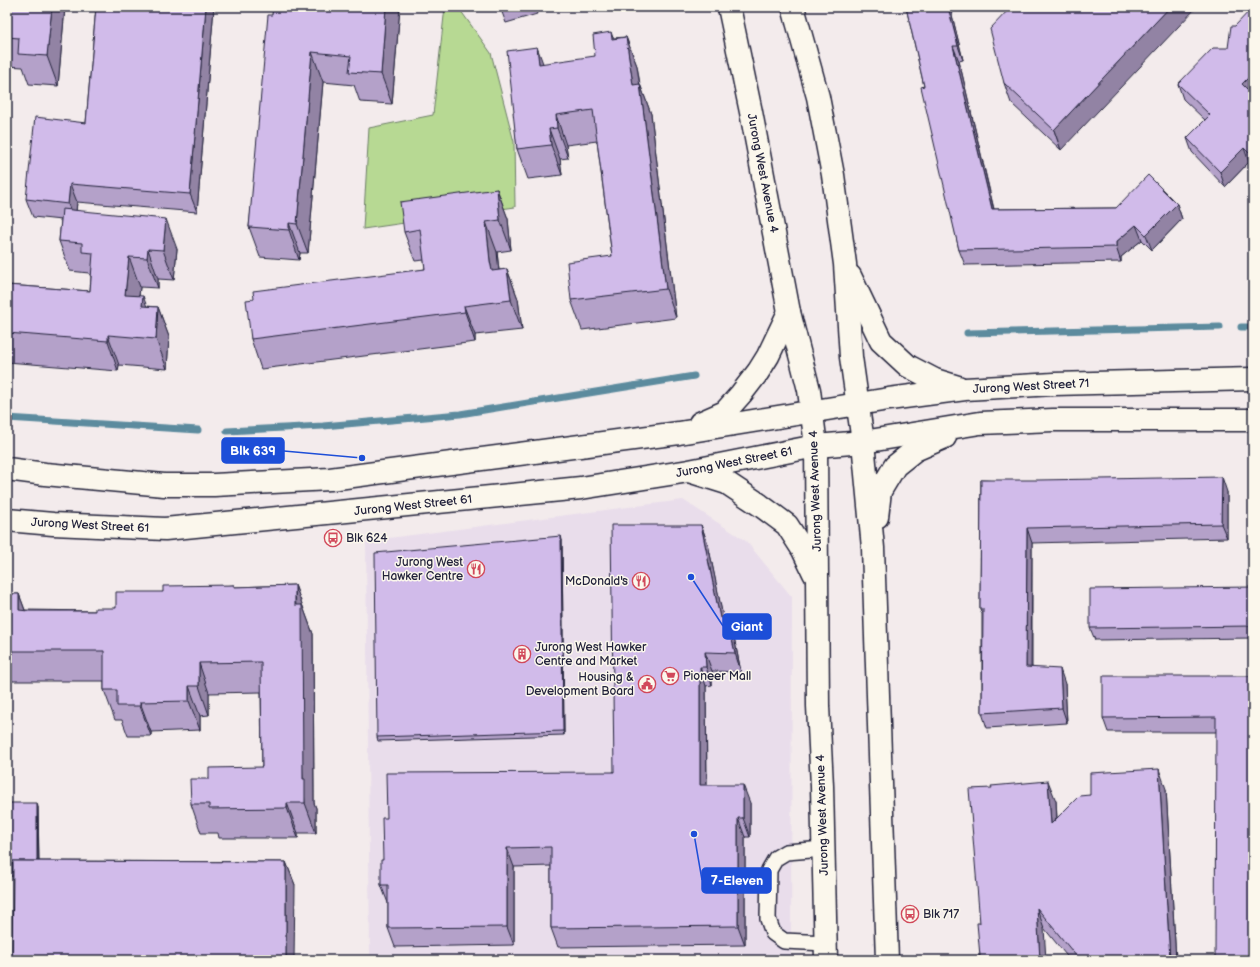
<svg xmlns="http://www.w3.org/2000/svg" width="1260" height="967" viewBox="0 0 1260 967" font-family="'Balsamiq Sans',sans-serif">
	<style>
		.built { fill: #e9ddeb }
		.green { fill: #b7d993; stroke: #6c7e67 }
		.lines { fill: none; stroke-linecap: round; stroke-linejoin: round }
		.stream { stroke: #5c8b9e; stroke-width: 7 }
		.lane-casing { stroke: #22223b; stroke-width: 18 }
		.secondary-casing { stroke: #22223b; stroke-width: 25 }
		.lane { stroke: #fbf7ec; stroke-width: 15 }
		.secondary { stroke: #fbf7ec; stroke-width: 22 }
		.wall { fill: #b4a1c9; stroke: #22223b }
		.shaded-wall { fill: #9283a4; stroke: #22223b }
		.building { fill: #d1bbea; stroke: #22223b }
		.labels { text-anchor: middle; stroke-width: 3; stroke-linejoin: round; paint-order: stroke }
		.street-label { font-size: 12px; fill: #22223b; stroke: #fbf7ec }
		.poi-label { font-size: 12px; fill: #22223b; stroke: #fbf7ec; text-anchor: start }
		.leader { fill: none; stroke: #1d4ed8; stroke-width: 1.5 }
		.callout-dot { fill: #1d4ed8; stroke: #fbf7ec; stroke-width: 1.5 }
		.callout { fill: #1d4ed8; stroke: #1d4ed8; stroke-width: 1.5 }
		.callout-label { font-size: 13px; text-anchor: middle; font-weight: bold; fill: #fff }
	</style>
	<rect width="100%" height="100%" fill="#f3ebec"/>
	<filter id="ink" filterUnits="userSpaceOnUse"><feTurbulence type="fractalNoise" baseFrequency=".025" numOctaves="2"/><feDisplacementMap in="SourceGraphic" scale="8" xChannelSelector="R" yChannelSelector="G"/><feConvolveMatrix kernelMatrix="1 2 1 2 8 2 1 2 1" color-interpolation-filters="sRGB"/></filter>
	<g filter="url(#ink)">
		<!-- built -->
		<path class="built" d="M683,500l63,41 46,56 -1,363h-421l-4,-419z"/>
		<!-- green -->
		<path class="green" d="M445,7h13l33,46 23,89 1,65 -152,22 6,-101 64,-13z"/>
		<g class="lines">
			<!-- stream -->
			<g class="stream">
				<path d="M1241,327h12"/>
				<path d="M967,333l253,-6"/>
				<path d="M7,418l191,12"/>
				<path d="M227,431l96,-5 137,-12 234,-38"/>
			</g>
			<defs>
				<path id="lane" d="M824,849l-38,3 -10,6 -7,12 -1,49 5,14 11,8 42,2"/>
				<g id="secondary">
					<path d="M729,7l22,105 38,200 20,78 7,56 2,260 4,80 4,174"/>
					<path d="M793,7l25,90 15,78 12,89 6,93 12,85 10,106 14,412"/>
					<path d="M850,276l31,65 27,25 27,14 23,7"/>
					<path d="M700,423l25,-11 16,-18 17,-22 10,-16 21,-44"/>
					<path d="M7,469l38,5 119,11h50l116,-6 349,-46 210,-34 76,-10 89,-5 199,-5"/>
					<path d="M692,472l35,11 33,22 27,20 16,25 11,23"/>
					<path d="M877,517l3,-26 15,-25 20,-16 30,-13"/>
					<path d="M7,520l46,4 112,5 416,-41 108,-17 127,-25 47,-4 117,-19 73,-3h200"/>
				</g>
			</defs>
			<!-- lane casing -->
			<use href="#lane" class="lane-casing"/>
			<!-- secondary casing -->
			<use href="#secondary" class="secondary-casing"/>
			<!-- lane -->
			<use href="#lane" class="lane"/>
			<!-- secondary -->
			<use href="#secondary" class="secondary"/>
		</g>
		<!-- wall -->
		<g class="wall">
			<path d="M7,7h58l-7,79 -29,-2 -6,-17 -16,-1z"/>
			<path d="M96,7h118l-17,205 -120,-10 -1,9 101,38 -3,31 -16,-1v9l-18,-1 -1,9 7,10 12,1 11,30 -2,32 -48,-4 -1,6 -111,-9v-77l83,6 1,-14 -2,-4 -19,-2 -11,-30 2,-21 -28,-3 -7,-18 60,-76z"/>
			<path d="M273,7h127l-8,97 -32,-2 -6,-17 -31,-3 -15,171h-8l-1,7 -39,-3 -11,-30z"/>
			<path d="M500,7h35l2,7 -31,9z"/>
			<path d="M906,7h44l13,53 -4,1 35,148 122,-1 61,-4 5,15 -30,31 -10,-10 -21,17v5l-156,3 -6,-15 -35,-164z"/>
			<path d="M1011,7l50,143 -50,-47 -7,-20z"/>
			<path d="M611,32l2,6 13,-1 11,29 3,18 11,30 25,204 -94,12 -11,-30 41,-44 -15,-115 -31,4 2,13 -8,1 2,16 -34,4 -11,-30 -3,-37 81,-56z"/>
			<path d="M1178,84l74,10 1,1v71l-4,-4 -24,25 -33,-35 -5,-14 18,-18 -22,-21z"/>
			<path d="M497,189l11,30 3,31 -14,2 2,18 8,-1 11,30 4,31 -47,5v7l-214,27 -10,-30 3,-40 171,-30 -1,-9 -9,1 -11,-29z"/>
			<path d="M981,480l246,12v46l-195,5v124l33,17 2,39 -80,5 -5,-15v-99l-2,-5z"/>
			<path d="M701,525l7,19 15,74 11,19 7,35 -29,-1v14l-6,1 1,99 43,18v34h-5v108l-187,2 -7,-19v-62l-37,1v78l-119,2 -7,-19v-25l-7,-18 6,-67 227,-46z"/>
			<path d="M562,540l2,195 -186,6 -1,-4z"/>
			<path d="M234,585l1,2 60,-2 18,49 1,169 2,5v25h-18v5h-79l-1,-5h-17l-10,-29 18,-25 53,-12 -1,-75 -52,1v22l-9,1v14l-49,2v4h-23l-6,-16h-7l-11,-30v-9h-97v-87h12l6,16 70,1 21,-3 47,-16z"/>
			<path d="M1253,587v51l-158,2 -5,-12z"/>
			<path d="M1253,676l-37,56h-108l-5,-14z"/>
			<path d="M992,788l64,13 1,17 33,-23 76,-6 10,171h-106l-26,-32 -64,28v-33z"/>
			<path d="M7,803l31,4 1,54 247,1 9,23 -288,-9z"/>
		</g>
		<!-- shaded-wall -->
		<g class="shaded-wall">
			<path d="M52,7h13l-7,79 -11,-30z"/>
			<path d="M206,7h8l-17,205 -7,-18z"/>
			<path d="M386,7h14l-8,97 -11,-30z"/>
			<path d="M948,7h2l13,53 -5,-14z"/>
			<path d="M1170,7h27l-136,143 -7,-20z"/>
			<path d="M626,37l11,29 7,48 -11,-29z"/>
			<path d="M953,46l6,15 38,162 -5,-14z"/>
			<path d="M537,47l11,30 -9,-13z"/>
			<path d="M312,52l11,30 -15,171 -11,-29z"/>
			<path d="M1253,73v20l-6,6 -5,-15z"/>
			<path d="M640,84l11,30 25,204 -10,-29z"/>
			<path d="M556,115l10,30 2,13 -11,-30z"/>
			<path d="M549,129l11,30 2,16 -11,-30z"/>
			<path d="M1244,148l5,14 -24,25 -5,-15z"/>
			<path d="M70,184l7,18 -2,20 -7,-18z"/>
			<path d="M497,189l11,30 3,31 -11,-30z"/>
			<path d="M1177,204l5,15 -30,31 -6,-15z"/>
			<path d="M166,219l11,30 -3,31 -11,-30z"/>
			<path d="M486,222l11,30 4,39 -9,-20 -2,-10z"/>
			<path d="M289,223l11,30 -1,7 -10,-30z"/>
			<path d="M1136,225l6,15 -21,17v5l-5,-15v-5z"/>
			<path d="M148,249l10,30v9l-11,-30z"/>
			<path d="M129,257l11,30 -4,37 -11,-29z"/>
			<path d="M507,269l11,30 4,31 -11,-30z"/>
			<path d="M143,296l11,30 -12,-20z"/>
			<path d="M464,306l11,29v7l-10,-30z"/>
			<path d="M158,307l11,30 -2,32 -11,-30z"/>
			<path d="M108,335l11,30 -1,6 -10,-30z"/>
			<path d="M1222,477l5,15v46l-6,-14z"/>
			<path d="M701,525l7,19 19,92 -7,-18z"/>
			<path d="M1027,528l5,15 -1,139 -5,-15z"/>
			<path d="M561,536l1,4 2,195 -1,-4z"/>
			<path d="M295,585l18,49 1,169 2,5v25l-11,-30 -2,-24z"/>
			<path d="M19,594l11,30 -11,-14z"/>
			<path d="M727,618l7,19 7,35 -6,-19z"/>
			<path d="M705,652l7,19v14l-6,-18z"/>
			<path d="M199,663l10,30v22l-10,-29z"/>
			<path d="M700,667l6,19 1,118 -7,-19z"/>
			<path d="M1060,669l5,15 2,39 -5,-15z"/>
			<path d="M189,686l11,30v14l-11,-29z"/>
			<path d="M140,702l11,30v4l-11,-30z"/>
			<path d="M1159,769l7,20 10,171h-6z"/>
			<path d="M1048,781l8,20 2,43 -7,-20z"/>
			<path d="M743,785l7,18v34l-7,-19z"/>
			<path d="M37,803l1,4 1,69 -1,-4z"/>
			<path d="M287,803l11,30v5l-11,-30z"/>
			<path d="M738,818l7,19v108l-7,-19z"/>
			<path d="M507,848l7,19v78l-7,-18z"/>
			<path d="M286,862l9,23 -1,75h-8z"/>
			<path d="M1037,908l7,20 2,32h-6z"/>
		</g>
		<!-- building -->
		<g class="building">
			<path d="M7,7h45l-5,49 -29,-2 1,-16 -12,-1z"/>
			<path d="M96,7h110l-16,187 -120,-10 -2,20 -42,-5 9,-82 51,6z"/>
			<path d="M273,7h113l-5,67 -32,-2 2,-16 -39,-4 -15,172 -8,-1v7l-40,-3 19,-212h4z"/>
			<path d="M906,7h42l10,39h-5l39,163 124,-1 32,-33 29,29 -31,31 -10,-10 -20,17v5l-157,3 -38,-163 3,-1z"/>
			<path d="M1011,7h159l-116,123 -50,-47 -14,-54z"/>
			<path d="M1253,7v66l-11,11 11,11v62l-9,-9 -24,24 -33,-34 23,-23 -32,-31 35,-36h15l3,-22h4z"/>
			<path d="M611,32l1,7 14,-2 7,48 7,-1 26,205 -95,11 -4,-38 45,-6 -19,-146 -37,5 1,13 -8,1 2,16 -34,4 -4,-37h1l-7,-61 30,-4 2,17 56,-8 -2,-21z"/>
			<path d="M497,189l3,31 -14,2 4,39 2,10 15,-2 4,31 -47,6 1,6 -214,27 -5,-39 8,-1 -1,-8 172,-22 -5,-40 -16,3 -4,-30z"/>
			<path d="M62,209l104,10 -3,31 -15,-1 -1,9 -18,-1 -4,38 18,1 -1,10 16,1 -2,32 -48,-4v6l-101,-8v-48l83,6 3,-38 -11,-1v-9l-23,-2z"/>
			<path d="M1222,477l-1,47 -194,4 -1,139 34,2 2,39 -80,5 1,-104h-3l1,-129h57z"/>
			<path d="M611,525h90l19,93h7l8,35 -30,-1 1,15h-6v118h43v33h-5v108l-187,2v-81l-44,1v79l-119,1v-43h-7v-25h2l-1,-42h5l-1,-45 228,-1z"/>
			<path d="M561,536l2,195 -186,6 -2,-184z"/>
			<path d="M234,585v2l61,-2v20h7l1,174h2v24h-18v5l-78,1v-5h-18l-1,-25h19v-11l53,-1 -1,-105 -62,1v23h-10v15l-49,1v4h-23v-16h-13v-39h-97v-57h12v16l9,1h67v-3h21v-16h47v-6z"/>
			<path d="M1253,587v39l-163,2v-39z"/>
			<path d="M1103,676h150v284h-38l1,-243 -113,1z"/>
			<path d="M1159,769l11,191h-88l-5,-3 -40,-49 3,52h-62l-1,-4h3l-3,-33h3l-11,-134 23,-1 -1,-2 57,-5 3,43 28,-28 11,-1v-22z"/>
			<path d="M7,803h30v58h-24l-1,11 -5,1z"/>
			<path d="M13,861l273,1v98h-274z"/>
		</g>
	</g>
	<!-- icons -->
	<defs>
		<symbol id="bus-ring" viewBox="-11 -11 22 22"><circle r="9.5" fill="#fbf7ec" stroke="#d1495b" stroke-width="1.5"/><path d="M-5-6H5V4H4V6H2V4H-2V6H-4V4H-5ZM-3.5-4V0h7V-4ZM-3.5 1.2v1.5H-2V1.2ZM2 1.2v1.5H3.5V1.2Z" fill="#d1495b"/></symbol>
		<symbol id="restaurant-ring" viewBox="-11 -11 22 22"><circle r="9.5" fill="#fbf7ec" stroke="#d1495b" stroke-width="1.5"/><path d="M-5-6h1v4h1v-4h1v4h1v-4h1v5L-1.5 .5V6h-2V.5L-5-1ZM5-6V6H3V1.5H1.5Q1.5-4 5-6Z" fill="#d1495b"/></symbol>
		<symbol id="building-ring" viewBox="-11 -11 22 22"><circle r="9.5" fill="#fbf7ec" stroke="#d1495b" stroke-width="1.5"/><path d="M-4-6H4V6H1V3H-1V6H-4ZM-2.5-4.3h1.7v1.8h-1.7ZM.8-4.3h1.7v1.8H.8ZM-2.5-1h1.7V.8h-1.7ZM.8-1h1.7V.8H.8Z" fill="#d1495b"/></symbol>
		<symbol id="supermarket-ring" viewBox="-11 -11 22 22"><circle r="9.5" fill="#fbf7ec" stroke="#d1495b" stroke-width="1.5"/><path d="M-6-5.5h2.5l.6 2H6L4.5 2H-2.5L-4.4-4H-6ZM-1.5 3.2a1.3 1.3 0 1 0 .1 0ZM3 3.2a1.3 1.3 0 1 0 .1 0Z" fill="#d1495b"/></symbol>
		<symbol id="civic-ring" viewBox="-11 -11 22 22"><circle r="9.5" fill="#fbf7ec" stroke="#d1495b" stroke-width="1.5"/><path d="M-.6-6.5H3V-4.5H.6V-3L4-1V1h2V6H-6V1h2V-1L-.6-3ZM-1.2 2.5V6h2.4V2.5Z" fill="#d1495b"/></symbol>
	</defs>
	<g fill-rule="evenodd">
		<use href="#bus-ring" x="323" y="528" width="20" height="20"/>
		<use href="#restaurant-ring" x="466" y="559" width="20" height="20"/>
		<use href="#restaurant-ring" x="631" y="571" width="20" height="20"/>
		<use href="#building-ring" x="512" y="644" width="20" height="20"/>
		<use href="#supermarket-ring" x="660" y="666" width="20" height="20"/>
		<use href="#civic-ring" x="637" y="674" width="20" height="20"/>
		<use href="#bus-ring" x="900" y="904" width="20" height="20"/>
	</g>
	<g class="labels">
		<!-- street labels -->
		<g class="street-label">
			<text transform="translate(763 173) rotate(79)" y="4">Jurong West Avenue 4</text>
			<text transform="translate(1031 386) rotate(-3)" y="4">Jurong West Street 71</text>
			<text transform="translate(734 462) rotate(-11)" y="4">Jurong West Street 61</text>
			<text transform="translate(815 491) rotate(-92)" y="4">Jurong West Avenue 4</text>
			<text transform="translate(413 505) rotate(-6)" y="4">Jurong West Street 61</text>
			<text transform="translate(90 525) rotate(3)" y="4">Jurong West Street 61</text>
			<text transform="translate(822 815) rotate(-92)" y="4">Jurong West Avenue 4</text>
		</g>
		<!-- poi labels -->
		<g class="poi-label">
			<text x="346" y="542">Blk 624</text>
			<text x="463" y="566" text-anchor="end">Jurong West<tspan x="463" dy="14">Hawker Centre</tspan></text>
			<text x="628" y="585" text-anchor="end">McDonald's</text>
			<text x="535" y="651">Jurong West Hawker<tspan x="535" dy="14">Centre and Market</tspan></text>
			<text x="683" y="680">Pioneer Mall</text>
			<text x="634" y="681" text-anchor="end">Housing &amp;<tspan x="634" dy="14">Development Board</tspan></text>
			<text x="923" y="918">Blk 717</text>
		</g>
	</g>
	<!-- callouts -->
	<path class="leader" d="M362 458L284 451M691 577L723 626M694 834L702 880"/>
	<g class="callout-dot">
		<circle cx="362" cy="458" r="4"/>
		<circle cx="691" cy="577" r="4"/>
		<circle cx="694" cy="834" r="4"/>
	</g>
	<g class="callout">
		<rect x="222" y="438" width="62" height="25" rx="4"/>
		<rect x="723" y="614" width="48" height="25" rx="4"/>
		<rect x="702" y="868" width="69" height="25" rx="4"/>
	</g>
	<g class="callout-label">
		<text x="253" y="455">Blk 639</text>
		<text x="747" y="631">Giant</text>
		<text x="737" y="885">7-Eleven</text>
	</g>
	<!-- margin -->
	<rect width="1260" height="967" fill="none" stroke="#fbf7ec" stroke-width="24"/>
	<rect x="12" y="12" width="1236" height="943" fill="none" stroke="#22223b" stroke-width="1.5" filter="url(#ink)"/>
</svg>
